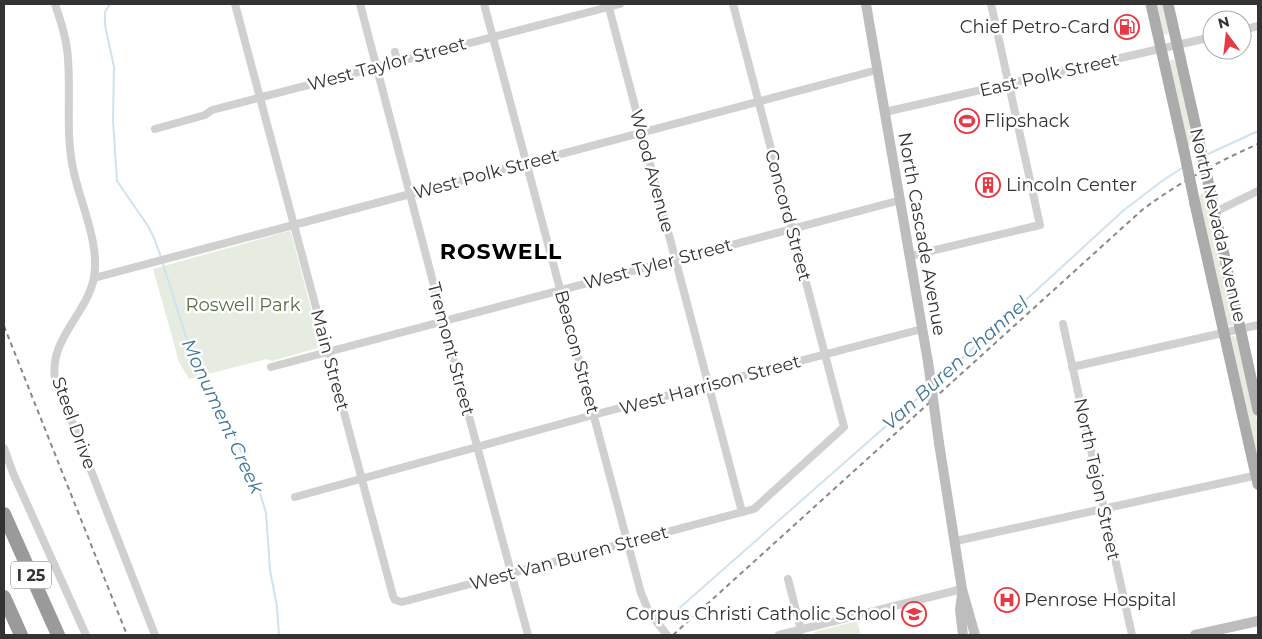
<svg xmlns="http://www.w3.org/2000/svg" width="1262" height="639" viewBox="0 0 1262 639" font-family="Montserrat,sans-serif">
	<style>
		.green { fill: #e6ecdf }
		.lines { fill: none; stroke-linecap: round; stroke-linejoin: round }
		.stream { stroke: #cfe2ee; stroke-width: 2 }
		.minor { stroke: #d0d0d0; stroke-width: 8 }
		.secondary { stroke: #bdbdbd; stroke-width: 10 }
		.primary { stroke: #ababab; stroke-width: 11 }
		.motorway { stroke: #9a9a9a; stroke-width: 14 }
		.rail { stroke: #888; stroke-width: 2; stroke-dasharray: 5 4; stroke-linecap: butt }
		.secondary-bridge { stroke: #bdbdbd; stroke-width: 10 }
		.primary-bridge { stroke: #ababab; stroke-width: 11 }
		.labels { text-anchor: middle; stroke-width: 5; stroke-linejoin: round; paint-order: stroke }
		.shield { fill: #fff; stroke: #707070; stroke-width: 1 }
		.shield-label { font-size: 16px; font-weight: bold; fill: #333 }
		.poi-label { font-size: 18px; fill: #333; stroke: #fff; text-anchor: start }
		.street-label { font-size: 18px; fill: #333; stroke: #fff }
		.park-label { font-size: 18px; fill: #56703f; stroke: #fff }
		.water-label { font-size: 19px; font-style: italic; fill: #3f7597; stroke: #fff }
		.district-label { font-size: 22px; font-weight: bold; letter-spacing: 1px; fill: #000; stroke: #fff }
	</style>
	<rect width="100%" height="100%" fill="#fff"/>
	<!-- green -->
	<g class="green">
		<path d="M1154,4h10l5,28 -3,3 -3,-1z"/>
		<path d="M1172,59l4,2 19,80 -8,6 -18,-85z"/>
		<path d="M1206,192l29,130 -4,4h-3l-31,-129z"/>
		<path d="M289,231l2,1 30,115 -49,14 -5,-2 -78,20 -10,-17 -26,-93z"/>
		<path d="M1233,336l6,2 19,87v41l-27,-129z"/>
		<path d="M857,621l4,14h-46l-1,-3z"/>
	</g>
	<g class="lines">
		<!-- stream -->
		<g class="stream">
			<path d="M110,4l-5,8v13l9,42 -1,53 4,61 31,45 6,12 7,19"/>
			<path d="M1206,155l52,-24"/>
			<path d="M162,261l31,98 20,32 47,102 6,20 4,57 7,37 2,28"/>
			<path d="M935,383l189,-173 38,-29 20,-13"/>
			<path d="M667,619l261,-230"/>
		</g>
		<!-- minor -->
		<g class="minor">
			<path d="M55,4c6,18 12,36 13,55 3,38 -3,76 6,114 7,31 26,72 20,104 -6,36 -45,62 -39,101l100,257"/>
			<path d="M235,4l158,592 2,4 7,2 352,-93 90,-82 -111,-423"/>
			<path d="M360,4l83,316 85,315"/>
			<path d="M484,4l157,589 8,19 18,23"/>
			<path d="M608,4l134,508"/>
			<path d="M1242,30l16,-4"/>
			<path d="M395,52l2,10"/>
			<path d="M885,112l327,-75"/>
			<path d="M155,129l50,-14 7,-5 408,-106"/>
			<path d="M1215,212l43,-21"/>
			<path d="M910,256l130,-31 -49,-221"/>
			<path d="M94,278l783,-208"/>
			<path d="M1063,324l69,311"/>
			<path d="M271,367l630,-167"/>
			<path d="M1072,367l186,-42"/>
			<path d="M4,448l9,25 73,162"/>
			<path d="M295,497l298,-82 329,-86"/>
			<path d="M956,541l302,-66"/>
			<path d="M788,579l13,51"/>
			<path d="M779,635l183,-46"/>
		</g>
		<!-- secondary -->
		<g class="secondary">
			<path d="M866,4l62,358"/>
			<path d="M939,443l23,146 13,46"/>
			<path d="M962,595l-2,15 3,25"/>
			<path d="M1195,635l63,-14"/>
		</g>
		<!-- primary -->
		<g class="primary">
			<path d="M1151,4l33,147"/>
			<path d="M1168,4l31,137"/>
			<path d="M1211,195l47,215"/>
			<path d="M1195,204l63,280"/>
		</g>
		<!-- motorway -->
		<g class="motorway">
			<path d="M4,514l54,121"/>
			<path d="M4,597l17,38"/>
		</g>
		<!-- rail -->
		<g class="rail">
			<path d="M4,326l123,309"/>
			<path d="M673,635l469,-425c36,-27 75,-48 116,-66"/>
		</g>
		<!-- secondary-bridge -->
		<path class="secondary-bridge" d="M928,362l11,81"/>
		<!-- primary-bridge -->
		<g class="primary-bridge">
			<path d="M1199,141l12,54"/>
			<path d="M1184,151l11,53"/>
		</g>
	</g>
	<!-- icons -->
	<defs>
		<symbol id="fuel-ring" viewBox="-11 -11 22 22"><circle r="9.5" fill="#fff" stroke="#e63946" stroke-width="1.5"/><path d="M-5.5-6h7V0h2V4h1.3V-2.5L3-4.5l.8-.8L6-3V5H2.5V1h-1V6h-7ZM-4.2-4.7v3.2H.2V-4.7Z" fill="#e63946"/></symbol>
		<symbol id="stadium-ring" viewBox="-11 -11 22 22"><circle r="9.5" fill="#fff" stroke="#e63946" stroke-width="1.5"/><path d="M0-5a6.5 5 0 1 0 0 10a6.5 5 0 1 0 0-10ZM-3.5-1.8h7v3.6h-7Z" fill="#e63946"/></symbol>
		<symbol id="building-ring" viewBox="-11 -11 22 22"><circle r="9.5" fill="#fff" stroke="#e63946" stroke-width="1.5"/><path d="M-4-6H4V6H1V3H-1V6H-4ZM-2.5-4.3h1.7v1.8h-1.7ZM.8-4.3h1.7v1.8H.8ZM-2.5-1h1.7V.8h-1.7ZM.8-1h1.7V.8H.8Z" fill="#e63946"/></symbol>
		<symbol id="hospital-ring" viewBox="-11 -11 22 22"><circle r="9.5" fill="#fff" stroke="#e63946" stroke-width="1.5"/><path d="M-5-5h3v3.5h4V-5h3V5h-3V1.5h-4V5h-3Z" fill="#e63946"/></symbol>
		<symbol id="school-ring" viewBox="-11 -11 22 22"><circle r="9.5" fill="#fff" stroke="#e63946" stroke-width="1.5"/><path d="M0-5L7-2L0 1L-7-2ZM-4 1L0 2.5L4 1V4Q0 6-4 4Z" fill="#e63946"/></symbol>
	</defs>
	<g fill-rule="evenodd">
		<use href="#fuel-ring" x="1113" y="13" width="28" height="28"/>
		<use href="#stadium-ring" x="953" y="107" width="28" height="28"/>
		<use href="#building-ring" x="974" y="171" width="28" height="28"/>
		<use href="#hospital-ring" x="993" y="586" width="28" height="28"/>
		<use href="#school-ring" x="900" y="600" width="28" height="28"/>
	</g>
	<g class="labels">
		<!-- shield labels -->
		<rect class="shield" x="11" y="561.5" width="40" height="27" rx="4"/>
		<g class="shield-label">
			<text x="31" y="581">I 25</text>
		</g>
		<!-- poi labels -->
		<g class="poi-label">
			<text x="1110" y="33" text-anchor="end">Chief Petro-Card</text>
			<text x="984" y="127">Flipshack</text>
			<text x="1006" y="191">Lincoln Center</text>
			<text x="1024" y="606">Penrose Hospital</text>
			<text x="896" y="620" text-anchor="end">Corpus Christi Catholic School</text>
		</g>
		<!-- street labels -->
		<g class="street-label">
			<text transform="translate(387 64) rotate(-15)" y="6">West Taylor Street</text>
			<text transform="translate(1049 75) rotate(-13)" y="6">East Polk Street</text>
			<text transform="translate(652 171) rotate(75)" y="6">Wood Avenue</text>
			<text transform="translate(486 174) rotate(-15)" y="6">West Polk Street</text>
			<text transform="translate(788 215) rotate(75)" y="6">Concord Street</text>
			<text transform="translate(1218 225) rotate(77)" y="6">North Nevada Avenue</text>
			<text transform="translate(922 234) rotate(80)" y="6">North Cascade Avenue</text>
			<text transform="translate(658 264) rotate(-15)" y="6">West Tyler Street</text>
			<text transform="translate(451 349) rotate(75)" y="6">Tremont Street</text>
			<text transform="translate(577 352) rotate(75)" y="6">Beacon Street</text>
			<text transform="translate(330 360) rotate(75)" y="6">Main Street</text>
			<text transform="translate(710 385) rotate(-15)" y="6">West Harrison Street</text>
			<text transform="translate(74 423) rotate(70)" y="6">Steel Drive</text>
			<text transform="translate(1097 479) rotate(78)" y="6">North Tejon Street</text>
			<text transform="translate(569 558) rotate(-15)" y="6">West Van Buren Street</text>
		</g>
		<!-- park labels -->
		<g class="park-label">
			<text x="243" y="311">Roswell Park</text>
		</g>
		<!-- water labels -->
		<g class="water-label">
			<text transform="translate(955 363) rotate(-42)" y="7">Van Buren Channel</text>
			<text transform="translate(223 416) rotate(65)" y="7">Monument Creek</text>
		</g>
		<!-- district labels -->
		<g class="district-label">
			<text x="501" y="259">ROSWELL</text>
		</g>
	</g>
	<!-- border -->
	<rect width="1262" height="639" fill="none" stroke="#333333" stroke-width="10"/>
	<!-- north arrow -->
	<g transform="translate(1227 35) rotate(345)"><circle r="24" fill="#ffffff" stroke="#adadad"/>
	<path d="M0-4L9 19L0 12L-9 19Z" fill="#e63946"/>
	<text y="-8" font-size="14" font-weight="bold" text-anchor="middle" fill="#333333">N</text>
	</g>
</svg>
